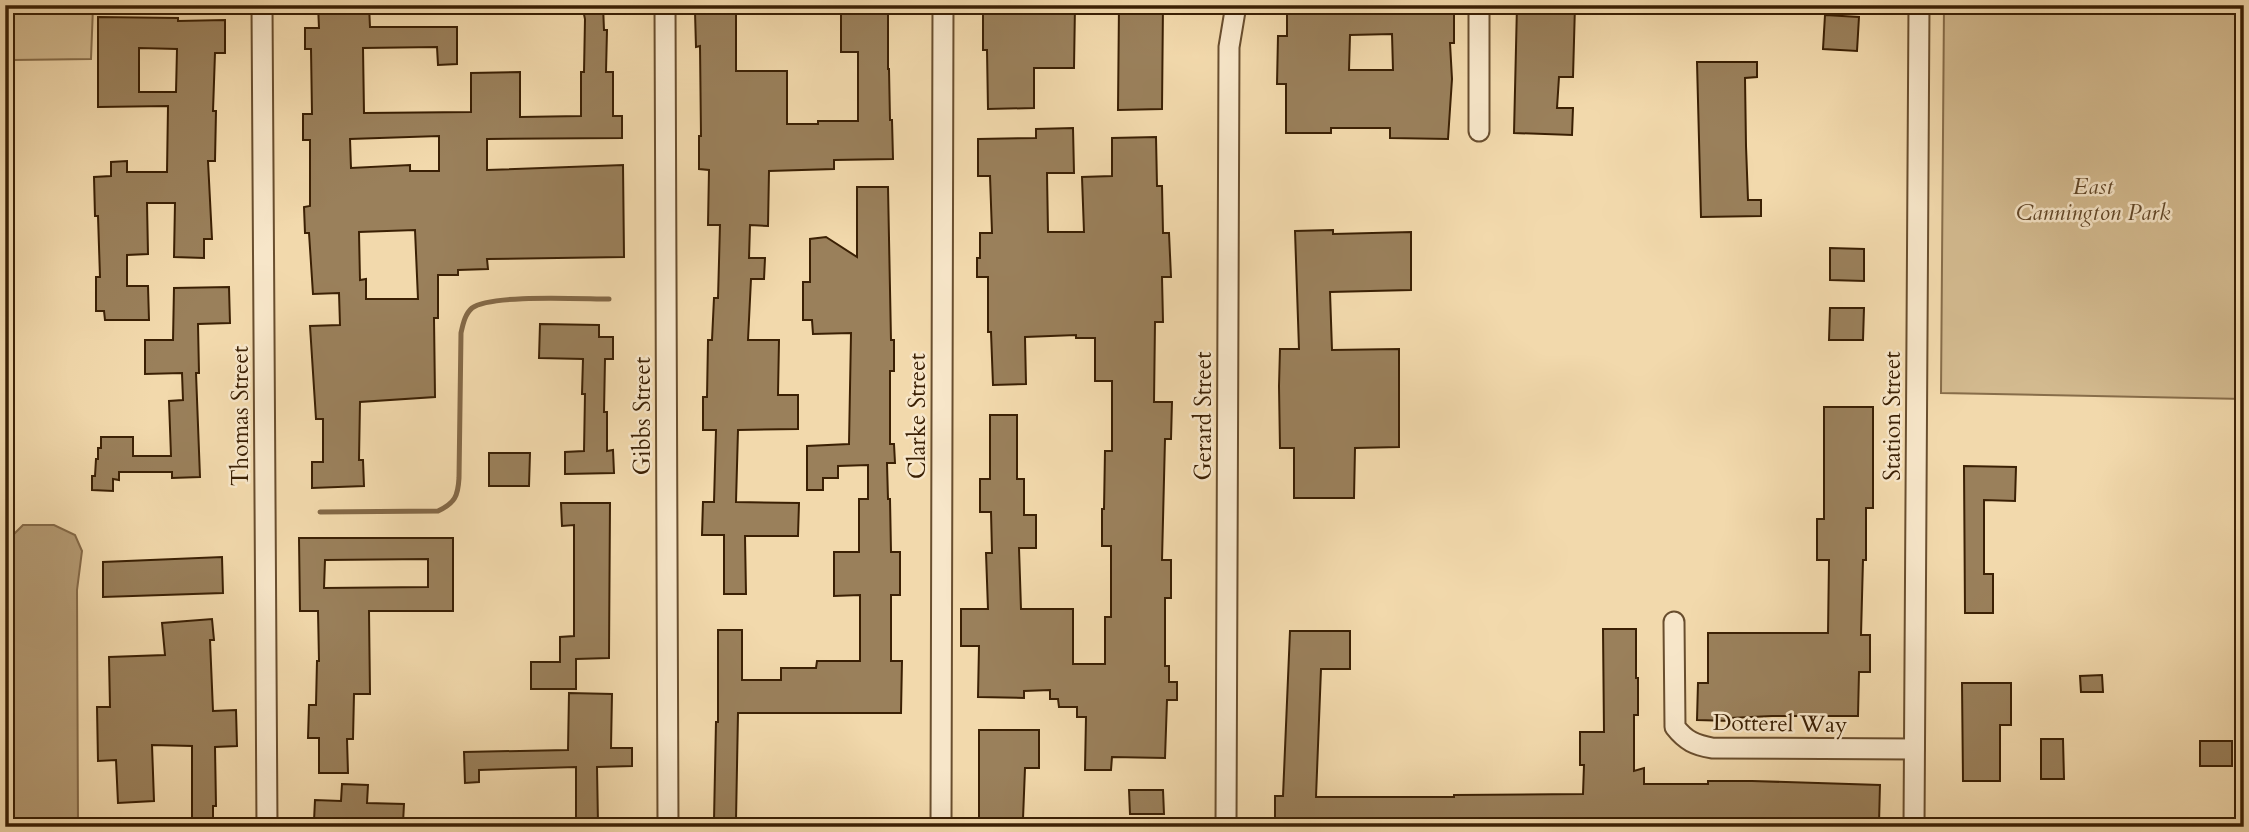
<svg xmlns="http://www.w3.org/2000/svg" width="2249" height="832" viewBox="0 0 2249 832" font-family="Cardo,serif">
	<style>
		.green { fill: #d3ba8f; stroke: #876d4a; stroke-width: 2 }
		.water { fill: #b49a73; stroke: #846947; stroke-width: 2 }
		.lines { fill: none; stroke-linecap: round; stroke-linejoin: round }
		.stream { stroke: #846947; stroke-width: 5 }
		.building { fill: #9a805b; stroke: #3b2004; stroke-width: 2; fill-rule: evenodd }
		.minor-casing { stroke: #694e2e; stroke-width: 23 }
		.minor { stroke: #f7e6c9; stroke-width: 19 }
		.labels { text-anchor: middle; stroke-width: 5; stroke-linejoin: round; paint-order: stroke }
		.park-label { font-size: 23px; font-style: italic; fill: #614627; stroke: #f7e6c9 }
		.street-label { font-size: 23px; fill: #3b2004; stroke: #f7e6c9 }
	</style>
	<rect width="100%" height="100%" fill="#f2d9ac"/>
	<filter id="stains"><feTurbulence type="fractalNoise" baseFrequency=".00286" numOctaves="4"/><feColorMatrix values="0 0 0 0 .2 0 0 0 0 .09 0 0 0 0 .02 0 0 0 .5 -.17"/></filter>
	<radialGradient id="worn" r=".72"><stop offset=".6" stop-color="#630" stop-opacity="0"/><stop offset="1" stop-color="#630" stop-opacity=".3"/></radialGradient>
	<!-- green -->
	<g class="green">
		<path d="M5,5h163l-75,2 -2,52 -78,1h-8z"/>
		<path d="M1944,5h300v394l-303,-6z"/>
	</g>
	<!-- water -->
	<path class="water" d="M23,525h31l21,10 7,16 -5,39 1,237h-73v-254l6,-13 2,-25z"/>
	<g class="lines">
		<!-- stream -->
		<path class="stream" d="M320,512l118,-1c17,-8 20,-15 21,-33l2,-145c2,-9 4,-19 11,-25 18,-14 110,-9 137,-9"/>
	</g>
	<!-- building -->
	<g class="building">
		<path d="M318,5h51l1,22h87v37l-19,1 -1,-18 -74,1 1,65 107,-1v-39l49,-1v45l61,-1v-44h3l1,-53 -3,-14h21l1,25h3l-1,42h7v44h9v22l-135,1v31l136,-5 1,92 -137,2 1,10 -30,1v5h-20v43h-4l1,79 -75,5 -1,58h4l1,26 -52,2v-26h11v-43h-7l-6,-93 30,-1 -1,-32 -26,1 -4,-61h-4l-1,-26 6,-1v-66h-7v-26h9l-1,-65h-6v-21h14zM439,136v35h-29v-6l-59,3 -1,-29zM415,230l3,69h-52v-20l-6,1 -1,-48z"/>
		<path d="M1032,5h43l-1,63h-40v40l-46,1 -1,-59h-4v-37l49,-1z"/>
		<path d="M1119,5h44l-1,104 -44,1z"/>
		<path d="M1287,5h167v38h-4l2,36 -4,60 -58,-1v-10h-59v5h-45v-49h-9l1,-48h9zM1392,34l1,36h-44l1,-35z"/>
		<path d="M1517,5h58l-2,72h-14l-2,31h16l-1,27 -58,-2z"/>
		<path d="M736,11v60h51v53h31v-3h40v-69h-17v-38l47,-1v56h1l1,51h2l1,39 -59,1v9l-65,2 -1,55 -18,-1 -1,33h16l-1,21h-13l-3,61h31l-1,55h20v34l-60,1 -2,72 63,1 -1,33h-53l1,58h-22v-59h-22l1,-33h11l2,-72h-13v-33h4l1,-57h4l2,-42h4l2,-73h-12l1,-55 -10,-1v-33h2l-1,-90 -4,1 -1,-35z"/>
		<path d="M1825,15l34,2 -2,34 -34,-2z"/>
		<path d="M98,17l80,1v3l47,-1v33h-10l-2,58h3l-1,50h-7l4,78h-8v19l-30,-1 1,-54h-28l1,51 -21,1v31h21l1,34h-44l-1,-9h-8v-34h4l-2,-61h-3l-1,-39 17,-1v-14l16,-1v11h40l1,-66 -70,1zM139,48l38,1 -1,43h-37z"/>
		<path d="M1697,62h60v15l-12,1 1,68 2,54h13v16l-60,1z"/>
		<path d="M1073,128l1,45h-27l1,59h36l-2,-55 30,-1v-38l44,-1 1,49h5l1,47h6l2,44h-9l1,45h-8l-1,80h18l-1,37h-6l-3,121h9v38h-6v68h4v16h8v18h-10l-2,58 -53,-1 -1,13h-26l1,-53h-9v-10h-18l-1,-8h-8v-9l-26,1v7l-46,-1 1,-51h-18v-37h27l-2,-56h6l-1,-41h-11v-33h10v-64h27v64h7v36h12v33h-17l2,61h52v55h32v-47h6v-71h-9v-37h2l1,-58h7v-70h-17v-43h-19v-3l-51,2 1,47 -33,1 -2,-53h-3v-55h-11v-19h3v-25h12l-2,-57h-12v-37l58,-1v-9z"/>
		<path d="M857,187h31l3,153h3v31h-4v73h4l1,19h-8l1,36h2l1,53h9v43h-9v66h11l-1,52h-163l-2,107h-22l2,-98h2v-92h24v50h39v-12h35l1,-7h43v-66l-26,1v-44h25v-53h9v-34l-30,1v12h-15v12h-16v-44l42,-2 2,-111 -38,1 -1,-14h-9v-38h7v-43l16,-2 31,20z"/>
		<path d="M1333,230v4l78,-2v58l-81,2 2,58 67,-1v98l-44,1 -1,50h-60v-50h-14l-1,-62 1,-37h19l-4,-118z"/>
		<path d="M1830,248l34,1v32l-34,-1z"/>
		<path d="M229,287l1,36 -32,1 1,49h-3l4,104 -28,1v-6h-53v8l-6,-1v12l-21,-1v-14h3l1,-17h2v-11h3v-11h32v19h38l-2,-55 14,-1 -1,-27 -37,1v-34h28l1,-52z"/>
		<path d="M1830,308h34l-1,32h-34z"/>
		<path d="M540,324l59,1v12h14v22h-8l-1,53h3v39l6,-1 1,23 -49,1v-22l19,-1 1,-57h-3l1,-35 -44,-1z"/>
		<path d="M1824,407h49v101h-7v52h-3l-2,75h9v37h-11l-1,44h-86l-41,2v3l-34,-1 1,-37h10v-50h120l1,-73h-12v-41h7z"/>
		<path d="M489,453h41l-1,33h-40z"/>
		<path d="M1964,466l52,1 -1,34 -31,-1v74h9v39h-28z"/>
		<path d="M561,503h49l-1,155 -33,1v30h-45v-27h29v-25l14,-1v-111l-12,1z"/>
		<path d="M299,538h154v73h-84l1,83h-16l-1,45h-6l1,34h-29v-35h-11l1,-33h7l1,-44h2l-1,-50h-18zM428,559v28l-104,1 1,-28z"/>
		<path d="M222,557l1,36 -120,4v-35z"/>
		<path d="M212,619l2,21h-4l3,71 23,-1 1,36 -22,1 1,59h-3v21h-21v-81l-40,-1 2,56 -36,2 -2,-43 -18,1 -1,-54h13l-1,-50 56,-2 -3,-32z"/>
		<path d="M1603,629h33v49h2v37h-4v56l10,-3v16h64v-3h44l128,4 -1,38 -139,-4h-42v2h-56v6h-367v-31h8l7,-165h60v38h-29l-5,128h138v-2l129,-1 1,-29h-4v-33h24z"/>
		<path d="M2102,675l1,17h-22l-1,-16z"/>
		<path d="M1962,683h49v42h-11v56h-37z"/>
		<path d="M569,693l43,1 -1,54h21v18l-35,1 1,57h-22v-57l-97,3v12l-14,1 -1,-31 104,-2z"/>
		<path d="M979,730h60v38h-14l-2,51 -44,-1z"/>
		<path d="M2041,739h22l1,40h-23z"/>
		<rect x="2200" y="741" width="32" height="25"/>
		<path d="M342,784l26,1 -1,18 37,1 -1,19 -71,-2v6h-16v-6h-2l1,-21 26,1z"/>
		<path d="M1129,790h34l1,24h-34z"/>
	</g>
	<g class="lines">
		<defs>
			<g id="minor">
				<path d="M262,5l5,822"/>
				<path d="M665,5l3,822"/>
				<path d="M1479,131v-126"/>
				<path d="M1674,622l1,105c11,14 20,18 37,21l202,1"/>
				<path d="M941,827l2,-822"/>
				<path d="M1226,827l3,-780 7,-42"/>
				<path d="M1914,827l5,-822"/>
			</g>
		</defs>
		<!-- minor casing -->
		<use href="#minor" class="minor-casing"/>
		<!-- minor -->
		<use href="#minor" class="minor"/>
	</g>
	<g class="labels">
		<!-- park labels -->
		<g class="park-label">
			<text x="2093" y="194">East<tspan x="2093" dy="26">Cannington Park</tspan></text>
		</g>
		<!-- street labels -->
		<g class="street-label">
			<text transform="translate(240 416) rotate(-90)" y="8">Thomas Street</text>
			<text transform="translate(642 416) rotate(-90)" y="8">Gibbs Street</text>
			<text transform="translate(917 416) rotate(-90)" y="8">Clarke Street</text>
			<text transform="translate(1203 416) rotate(-90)" y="8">Gerard Street</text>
			<text transform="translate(1892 416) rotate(-90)" y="8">Station Street</text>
			<text transform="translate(1780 723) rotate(1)" y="8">Dotterel Way</text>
		</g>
	</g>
	<!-- margin -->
	<rect width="2249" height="832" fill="none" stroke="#f2d9ac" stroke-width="28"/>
	<rect x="7" y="7" width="2235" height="818" fill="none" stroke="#3b2004" stroke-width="3.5"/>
	<rect x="14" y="14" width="2221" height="804" fill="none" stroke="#3b2004" stroke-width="2"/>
	<rect width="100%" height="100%" filter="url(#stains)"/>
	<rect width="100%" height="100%" fill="url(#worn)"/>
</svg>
